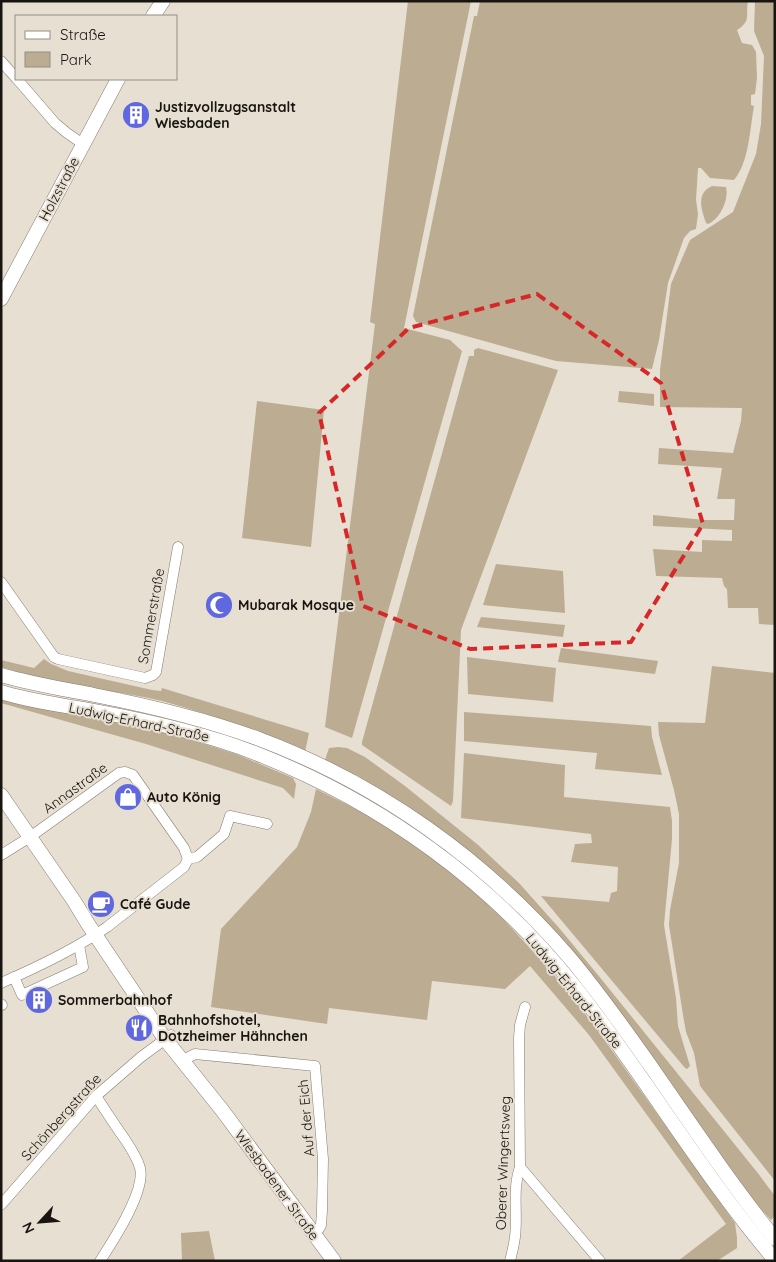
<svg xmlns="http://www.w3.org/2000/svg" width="776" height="1262" viewBox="0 0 776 1262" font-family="Quicksand,sans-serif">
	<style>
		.green { fill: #bcac92 }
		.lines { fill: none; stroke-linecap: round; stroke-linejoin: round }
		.street-casing { stroke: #857d72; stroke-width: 11 }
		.secondary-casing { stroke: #857d72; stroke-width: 15 }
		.street { stroke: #fff; stroke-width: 10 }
		.secondary { stroke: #fff; stroke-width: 14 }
		.marked { fill: none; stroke: #d62828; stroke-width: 4; stroke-dasharray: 10 6; stroke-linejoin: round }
		.labels { text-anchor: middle; stroke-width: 4; stroke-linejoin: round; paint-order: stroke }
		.poi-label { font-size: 14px; font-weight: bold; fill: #181510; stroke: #e7dfd2; text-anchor: start }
		.street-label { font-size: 14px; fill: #181510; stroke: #e7dfd2 }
	</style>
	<rect width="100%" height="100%" fill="#e7dfd2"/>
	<!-- green -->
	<g class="green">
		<path d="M408,1h63l-67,327 46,12 12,11 -110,387 -27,-11 50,-403 -5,-2z"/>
		<path d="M480,1h268c-3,15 4,19 -11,29l5,13 10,2 4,7 1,26 -2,16 -4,1v10l3,1c-4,22 -5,57 -20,74l-24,-2 -9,-10h-3l-2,32 2,14 -2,15 -6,2 -6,7 -16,45 -9,57 -7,29 -96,-8 -140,-39 -3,-6 61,-300h3z"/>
		<path d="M755,1h20v624l-16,-1 -1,-16h-30l-1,-19 -3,-3 -2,-8 -66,-2 -3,-27 49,3v-12l30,1v-11l-79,-4v-11l52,5h29l1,-21h-18l5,-31 -64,-4 1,-16 74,5 8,-32 1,-13 -82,-1v-37l11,-86 19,-44 43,-28 23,-58 5,-30 3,-68 -10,-25z"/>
		<path d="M712,186l14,1c3,13 -6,32 -18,37l-2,-1c-5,-14 -10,-30 6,-37z"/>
		<path d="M478,348l80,22 -97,260 -8,171 -2,5 -89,-61v-3l107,-386h5v-6z"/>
		<path d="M619,391l35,3v12l-36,-4z"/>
		<path d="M257,401l67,9 -13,137 -69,-9z"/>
		<path d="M496,564l67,7 2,42 -82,-8z"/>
		<path d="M481,617l84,8 -2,12 -86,-10z"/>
		<path d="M561,648l97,13 -3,13 -97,-12z"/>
		<path d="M467,657l89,11 -3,34 -85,-8z"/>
		<path d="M44,659l7,5 17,7 84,19 9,1 1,-3 147,45 -4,19c-47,-20 -94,-38 -143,-51 -39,-9 -78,-13 -117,-21 -15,-3 -29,-9 -44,-13v-7l33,8z"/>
		<path d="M712,666l63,7v508l-75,-95 -6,-33 -8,-21 -3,-17 -14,-90 1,-15 9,-47v-49l-5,-24 -15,-55 -1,-13 47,1z"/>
		<path d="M1,698l9,3 159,32 67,21 57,24 3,6 -2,15 -11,-11 -137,-44 -145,-41z"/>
		<path d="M464,712l187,14 1,11 10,38 -67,-6 2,-16 -133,-12z"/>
		<path d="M338,747l9,1 18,9 40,29 72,58 42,39 41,46 38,46 159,197 18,24v20l-4,4 -23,-25 -193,-263 -47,-48 -48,-39 -55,-39 -47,-30 -33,-16 4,-12z"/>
		<path d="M464,753l101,12 -1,32 106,10 2,14v18l-8,86 12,73 2,28 12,40 -3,3 -2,-1 -144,-172 68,6 2,-9 6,-2 1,-24 -47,-5 4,-18 17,-1 -1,-9 -130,-16z"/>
		<path d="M316,789l52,26 56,36 48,39 33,31 45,49 43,54 142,199 2,15v10l-20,13h-39l48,-37 -137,-189 -59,-69 -25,23 -73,-8 -5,39 -98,-12 -2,16 -116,-17 10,-78 76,-82 14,-35z"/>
		<path d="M209,1231l6,30h-33l-1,-28z"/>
	</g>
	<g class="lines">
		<defs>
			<g id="street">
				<path d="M1,61l15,17"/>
				<path d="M17,79l38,44 12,10 16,11"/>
				<path d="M1,582l53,75 4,2 87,19 8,-3 3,-3 22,-125"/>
				<path d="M1,855l29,-18 89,-64 6,-1 8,3 51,73 4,11"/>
				<path d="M188,859l9,-2 27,-23 6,-18 37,8"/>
				<path d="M14,977l8,18 61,-28 -4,-22"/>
				<path d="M1,983c37,-16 73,-33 106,-56l77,-60 4,-8"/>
				<path d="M1,1004l1,1"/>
				<path d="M187,1058l8,-4 120,12 8,93 -1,52 -1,14 -2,4 -6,5"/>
				<path d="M96,1096c9,14 18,28 28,42 6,9 13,19 16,30 6,23 -27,73 -40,93"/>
				<path d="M520,1167l80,94"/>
				<path d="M1,1205l95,-109 45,-39 30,-22"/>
				<path d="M510,1261c2,-8 4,-16 5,-24 3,-24 -3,-47 5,-70l-1,-129 1,-13 5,-18"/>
			</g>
			<g id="secondary">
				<path d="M153,16l10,-15"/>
				<path d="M1,299l117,-220"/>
				<path d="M1,675c31,9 62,14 93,20 56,11 111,24 165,44 120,45 225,120 309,217 30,35 57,74 84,112 40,58 79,116 123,171"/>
				<path d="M1,692c31,10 63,13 94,19 54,10 109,22 160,42 126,49 237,129 321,235 69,88 126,186 199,272"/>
				<path d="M1,795l73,106 14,23 77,115 57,71 112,151"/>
			</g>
		</defs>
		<!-- street casing -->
		<use href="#street" class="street-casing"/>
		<!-- secondary casing -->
		<use href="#secondary" class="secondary-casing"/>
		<!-- street -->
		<use href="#street" class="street"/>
		<!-- secondary -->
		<use href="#secondary" class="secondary"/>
	</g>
	<!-- marked area -->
	<path class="marked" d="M537,294l124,89 42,141 -72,118 -161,7 -107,-43 -44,-193 90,-85z"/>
	<!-- icons -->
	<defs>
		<symbol id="building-disc" viewBox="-11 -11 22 22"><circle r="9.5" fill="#6068e0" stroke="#e7dfd2"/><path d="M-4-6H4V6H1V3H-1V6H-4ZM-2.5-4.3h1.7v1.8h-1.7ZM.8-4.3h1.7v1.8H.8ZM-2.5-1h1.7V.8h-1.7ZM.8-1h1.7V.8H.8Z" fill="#fff"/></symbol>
		<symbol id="mosque-disc" viewBox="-11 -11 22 22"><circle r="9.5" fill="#6068e0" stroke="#e7dfd2"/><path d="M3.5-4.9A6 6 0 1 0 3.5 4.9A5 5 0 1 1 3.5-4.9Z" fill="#fff"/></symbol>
		<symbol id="shop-disc" viewBox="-11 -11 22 22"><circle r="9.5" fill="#6068e0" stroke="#e7dfd2"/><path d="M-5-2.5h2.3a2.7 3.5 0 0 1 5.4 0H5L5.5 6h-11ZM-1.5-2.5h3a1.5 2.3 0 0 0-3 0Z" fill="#fff"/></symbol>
		<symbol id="cafe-disc" viewBox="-11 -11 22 22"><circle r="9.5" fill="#6068e0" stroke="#e7dfd2"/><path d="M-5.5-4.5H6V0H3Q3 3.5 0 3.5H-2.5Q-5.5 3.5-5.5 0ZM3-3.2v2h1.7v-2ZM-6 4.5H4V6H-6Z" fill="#fff"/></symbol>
		<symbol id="restaurant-disc" viewBox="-11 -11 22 22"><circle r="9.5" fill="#6068e0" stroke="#e7dfd2"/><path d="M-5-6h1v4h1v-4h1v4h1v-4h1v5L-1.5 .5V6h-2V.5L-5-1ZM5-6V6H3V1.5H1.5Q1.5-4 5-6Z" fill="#fff"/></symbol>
	</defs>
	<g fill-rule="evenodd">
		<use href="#building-disc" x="120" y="99" width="32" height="32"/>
		<use href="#mosque-disc" x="203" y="589" width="32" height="32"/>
		<use href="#shop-disc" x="112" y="781" width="32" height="32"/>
		<use href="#cafe-disc" x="85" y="888" width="32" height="32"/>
		<use href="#building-disc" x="23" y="984" width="32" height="32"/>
		<use href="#restaurant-disc" x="123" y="1012" width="32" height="32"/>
	</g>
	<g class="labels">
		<!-- poi labels -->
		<g class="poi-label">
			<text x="155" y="112">Justizvollzugsanstalt<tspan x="155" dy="16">Wiesbaden</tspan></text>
			<text x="238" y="610">Mubarak Mosque</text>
			<text x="147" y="802">Auto König</text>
			<text x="120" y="909">Café Gude</text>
			<text x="58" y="1005">Sommerbahnhof</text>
			<text x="158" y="1025">Bahnhofshotel,<tspan x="158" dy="16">Dotzheimer Hähnchen</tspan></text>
		</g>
		<!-- street labels -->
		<g class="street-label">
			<text transform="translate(59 189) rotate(-62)" y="5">Holzstraße</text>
			<text transform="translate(151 616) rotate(-80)" y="5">Sommerstraße</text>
			<text transform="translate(139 722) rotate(12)" y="5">Ludwig-Erhard-Straße</text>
			<text transform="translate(75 788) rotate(-36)" y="5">Annastraße</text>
			<text transform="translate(574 991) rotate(51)" y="5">Ludwig-Erhard-Straße</text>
			<text transform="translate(61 1117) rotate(-48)" y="5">Schönbergstraße</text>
			<text transform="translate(306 1118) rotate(-95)" y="5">Auf der Eich</text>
			<text transform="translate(503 1163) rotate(-88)" y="5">Oberer Wingertsweg</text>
			<text transform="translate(277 1185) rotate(54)" y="5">Wiesbadener Straße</text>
		</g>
	</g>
	<!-- border -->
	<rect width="776" height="1262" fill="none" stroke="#181510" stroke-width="5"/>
	<!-- legend -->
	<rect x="15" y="15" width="162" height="65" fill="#e7dfd2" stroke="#948e84"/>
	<rect x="25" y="31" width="25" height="8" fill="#ffffff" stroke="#948e84"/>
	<text x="60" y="40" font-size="15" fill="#181510">Straße</text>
	<rect x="25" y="52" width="25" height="15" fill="#bcac92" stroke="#948e84"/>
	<text x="60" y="65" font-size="15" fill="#181510">Park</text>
	<!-- north arrow -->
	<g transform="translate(40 1222) rotate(244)" stroke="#e7dfd2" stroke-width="4" paint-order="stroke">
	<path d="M0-4L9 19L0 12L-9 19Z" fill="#181510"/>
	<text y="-8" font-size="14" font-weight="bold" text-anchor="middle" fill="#181510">N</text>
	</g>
</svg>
